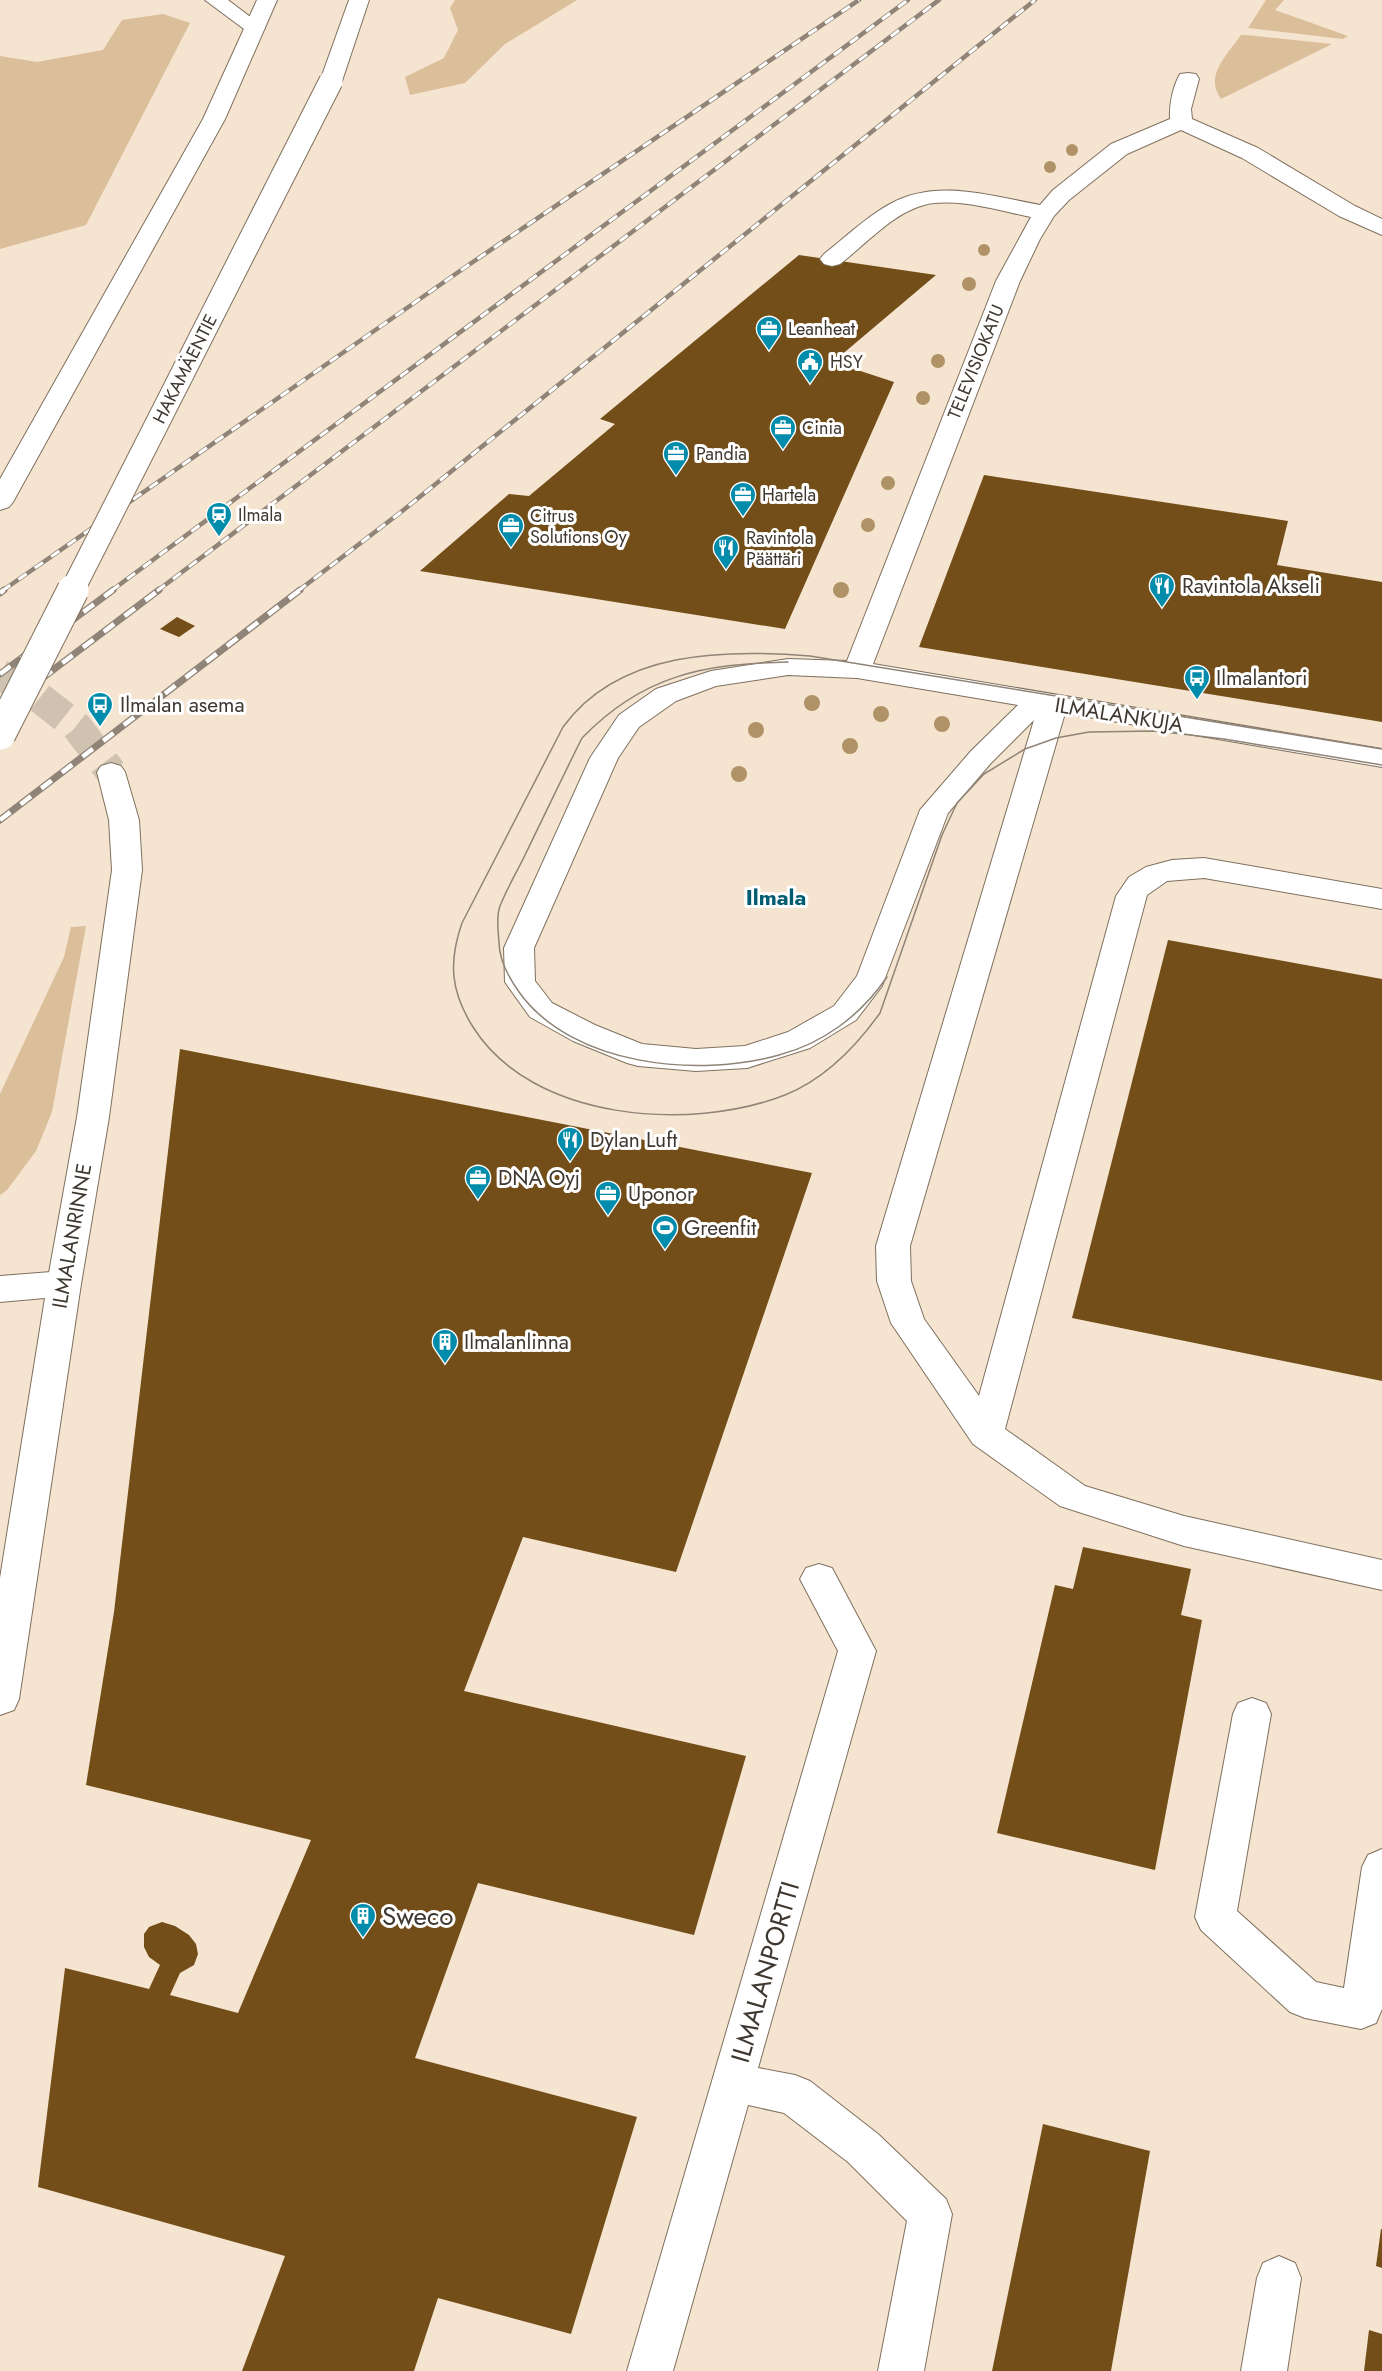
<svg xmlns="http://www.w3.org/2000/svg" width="1382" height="2371" viewBox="0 0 1382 2371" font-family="Jost,sans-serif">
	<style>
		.green { fill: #dbbe9a }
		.building { fill: #734e18 }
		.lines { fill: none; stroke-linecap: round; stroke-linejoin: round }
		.minor-tunnel { stroke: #d0c2b0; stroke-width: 31; stroke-dasharray: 31 15; stroke-linecap: butt }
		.minor-casing { stroke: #7f705e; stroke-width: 2 }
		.major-casing { stroke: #7f705e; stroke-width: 2 }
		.minor { fill: #fff; fill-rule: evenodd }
		.major { fill: #fff; fill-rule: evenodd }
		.tram { stroke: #8f8477; stroke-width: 1.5 }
		.rail-far1-casing { stroke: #8f8477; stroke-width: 4.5 }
		.rail-casing { stroke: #8f8477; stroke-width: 7 }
		.rail-far1 { stroke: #fff; stroke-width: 3; stroke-dasharray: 10; stroke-linecap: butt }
		.rail { stroke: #fff; stroke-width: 4.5; stroke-dasharray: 13; stroke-linecap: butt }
		.major-bridge-far1-casing { stroke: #7f705e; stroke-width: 25; stroke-linecap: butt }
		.major-bridge-casing { stroke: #7f705e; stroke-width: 33; stroke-linecap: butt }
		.major-bridge-far1 { stroke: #fff; stroke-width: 23 }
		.major-bridge { stroke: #fff; stroke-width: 31 }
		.tree { fill: #af9265 }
		.labels { text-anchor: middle; stroke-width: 6; stroke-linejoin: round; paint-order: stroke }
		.far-poi-label { font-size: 18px; fill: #3e3830; stroke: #fff; text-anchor: start }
		.far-street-label { font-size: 18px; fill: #3e3830; stroke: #fff }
		.poi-label { font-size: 21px; fill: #3e3830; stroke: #fff; text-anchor: start }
		.street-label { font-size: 21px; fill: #3e3830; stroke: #fff }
		.neighbourhood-label { font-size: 22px; font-weight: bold; fill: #005c71; stroke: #fff }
		.near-poi-label { font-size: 26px; fill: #3e3830; stroke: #fff; text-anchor: start }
		.near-street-label { font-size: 26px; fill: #3e3830; stroke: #fff }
	</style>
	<rect width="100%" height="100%" fill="#f5e4d0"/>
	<!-- green -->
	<g class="green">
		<path d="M455,0h122l-72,44 -40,39 -55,12 -5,-18 39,-19 14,-28 -8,-22z"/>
		<path d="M1266,0h18l-9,10 73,26 -5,3 -95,-11z"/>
		<path d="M163,14l27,9 -104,202 -86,24v-193l37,6 66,-12 19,-30z"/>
		<path d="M1241,35h5l86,9 -111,55c-17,-23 6,-44 20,-64z"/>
		<path d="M86,926l-34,186 -16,39 -29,39 -7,5v-101l64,-137 7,-30z"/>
	</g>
	<!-- building -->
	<g class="building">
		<path d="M799,255l137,20 -103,87 61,20 -109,247 -365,-58 89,-77 20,2 86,-72 -15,-5z"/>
		<path d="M984,475l304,46 -11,44 105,17v140l-463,-75z"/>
		<path d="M177,617l18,9 -16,11 -19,-8z"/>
		<path d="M1168,940l214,39v402l-310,-63z"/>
		<path d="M180,1049l632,124 -136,399 -153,-35 -59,154 282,65 -52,179 -216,-52 -63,175 222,59 -66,217 -133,-36 -24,73h-172l43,-115 -247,-69 27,-219 84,21 11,-24 -11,-8 -5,-10v-13l5,-7 13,-5 13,4 14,9 7,9 2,10 -4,11 -14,8 -10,22 68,18 73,-173 -225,-55 28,-173z"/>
		<path d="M1083,1547l108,22 -10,46 21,5 -47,250 -158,-37 58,-248 18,4z"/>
		<path d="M1043,2124l107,27 -39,220h-119z"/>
		<path d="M1381,2229h1v39l-6,-2z"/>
		<path d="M1369,2330l13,4v37h-18z"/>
	</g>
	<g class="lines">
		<!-- minor-tunnel -->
		<path class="minor-tunnel" d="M0,675l31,16 46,36 34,45"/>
		<defs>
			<g id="minor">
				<path d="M205,0h23l37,28 -3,4 -7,2 -7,-2z"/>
				<path d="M1188,73l8,1 3,5 -8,30 1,10 66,29 97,58 27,13v16l-43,-19 -97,-58 -61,-28 -54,24 -58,46 -15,16 -14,23 -20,42 -147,383 509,85v18l-317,-54 -155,533 1,35 13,38 55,77 137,-500 13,-19 17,-10 26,-7 32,-2 178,31v20l-178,-31 -37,3 -20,14 -142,534 80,57 99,30 198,44v30l-198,-44 -124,-40 -87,-62 -82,-121 -14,-42 -1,-35 158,-526 -43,43 -43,50 -66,173 -26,34 -46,28 -63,20 -51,3 -58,-5 -11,-3 -54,-22 -43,-24 -25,-35 -1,-34 86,-190 29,-43 37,-26 55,-18 77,-12 59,2 149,-380 35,-64c-30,-6 -76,-20 -107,-12 -31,8 -59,40 -84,59l-8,2 -8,-2 -4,-5 4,-5c22,-17 42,-37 66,-50 46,-26 101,-8 150,1l13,-15 58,-46 59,-25c-1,-14 3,-33 10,-45zM788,675l69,3 161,27 -47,46 -51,59 -63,166 -23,30 -46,26 -43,14 -49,3 -54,-5 -47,-19 -43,-22 -17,-22 -1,-33 84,-190 21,-31 37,-26 40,-15z"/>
				<path d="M111,763l10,3 4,6 14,48 3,50 -33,247 -28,167 -5,9 -12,4 -12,-4 -5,-9 30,-167 35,-247 -3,-50 -12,-48 4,-6z"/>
				<path d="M819,1564l13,4 44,83 -118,417 37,7 15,6 68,53 68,65 6,15 -28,157h-46l29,-150 -59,-59 -64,-49 -36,-8 -75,266h-46l211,-720 -38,-72 6,-11z"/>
				<path d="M1252,1698l14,5 5,11 -34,197 79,71 28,6 18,-121 6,-12 14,-6v160l-6,14 -15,6 -56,-11 -15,-6 -89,-82 -6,-13 38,-203 5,-11z"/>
				<path d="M1279,2256l16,7 6,15 -14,93h-46l16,-93 6,-15z"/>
			</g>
			<g id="major">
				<path d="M257,0h20l-52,119 -212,383 -4,5 -9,3v-31l203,-360z"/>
				<path d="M349,0h20l-27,81 -3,5 -8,1 -8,-1 -3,-5z"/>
				<path d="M64,1271l12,4 5,9 -62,415 -5,11 -14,5v-137l45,-280 -45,4v-26z"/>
			</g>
		</defs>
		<!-- minor casing -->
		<use href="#minor" class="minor-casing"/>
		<!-- major casing -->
		<use href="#major" class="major-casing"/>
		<!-- minor -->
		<use href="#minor" class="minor"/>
		<!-- major -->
		<use href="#major" class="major"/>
		<!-- tram -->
		<g class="tram">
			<path d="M788,662c-85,2 -145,13 -206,76 -19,38 -37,76 -56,115 -8,17 -19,35 -26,53 -4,10 -2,25 -1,36 0,18 10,36 20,50 53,74 179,86 260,63 45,-12 82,-40 108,-78"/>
			<path d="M1382,749l-572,-93c-85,-7 -191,-6 -247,71l-101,196c-14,40 -11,69 11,104 59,94 217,105 312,68 40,-16 70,-47 95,-82l62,-178 15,-32 27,-29 41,-25 31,-11 33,-6 67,-1 68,8 158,26"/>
		</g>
		<defs>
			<g id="rail-far1">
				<path d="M2,591l465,-325 392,-266"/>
				<path d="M111,591l797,-591"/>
				<path d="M157,591l782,-591"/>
				<path d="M298,591l103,-79 634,-512"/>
			</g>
			<g id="rail">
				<path d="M0,593l4,-3"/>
				<path d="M0,674l113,-84"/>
				<path d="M0,710l159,-120"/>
				<path d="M0,820l300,-230"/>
			</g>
		</defs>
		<!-- rail-far1 casing -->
		<use href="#rail-far1" class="rail-far1-casing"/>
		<!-- rail casing -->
		<use href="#rail" class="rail-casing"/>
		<!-- rail-far1 -->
		<use href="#rail-far1" class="rail-far1"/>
		<!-- rail -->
		<use href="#rail" class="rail"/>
		<defs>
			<path id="major-bridge-far1" d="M72,591l259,-510"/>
			<path id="major-bridge" d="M0,734l73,-144"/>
		</defs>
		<!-- major-bridge-far1 casing -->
		<use href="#major-bridge-far1" class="major-bridge-far1-casing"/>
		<!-- major-bridge casing -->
		<use href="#major-bridge" class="major-bridge-casing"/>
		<!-- major-bridge-far1 -->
		<use href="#major-bridge-far1" class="major-bridge-far1"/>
		<!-- major-bridge -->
		<use href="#major-bridge" class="major-bridge"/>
	</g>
	<!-- trees -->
	<g class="tree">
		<circle cx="1072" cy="150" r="6"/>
		<circle cx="1050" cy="167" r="6"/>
		<circle cx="984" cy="250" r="6"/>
		<circle cx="969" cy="284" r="7"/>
		<circle cx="938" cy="361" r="7"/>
		<circle cx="923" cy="398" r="7"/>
		<circle cx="888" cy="483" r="7"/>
		<circle cx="868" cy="525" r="7"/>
		<circle cx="841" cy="590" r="8"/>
		<circle cx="812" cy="703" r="8"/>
		<circle cx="881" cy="714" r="8"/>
		<circle cx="942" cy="724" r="8"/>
		<circle cx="756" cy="730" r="8"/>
		<circle cx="850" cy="746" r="8"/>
		<circle cx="739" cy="774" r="8"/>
	</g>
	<!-- icons -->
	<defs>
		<symbol id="office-pin" viewBox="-11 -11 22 30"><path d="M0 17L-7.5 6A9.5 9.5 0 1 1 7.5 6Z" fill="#008caa" stroke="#fff"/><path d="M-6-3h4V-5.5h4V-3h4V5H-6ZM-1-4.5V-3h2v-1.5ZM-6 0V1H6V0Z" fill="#fff"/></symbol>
		<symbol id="civic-pin" viewBox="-11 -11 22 30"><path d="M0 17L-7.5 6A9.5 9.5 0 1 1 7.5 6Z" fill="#008caa" stroke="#fff"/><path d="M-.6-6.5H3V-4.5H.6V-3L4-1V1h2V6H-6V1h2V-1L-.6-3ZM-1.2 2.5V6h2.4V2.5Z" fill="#fff"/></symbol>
		<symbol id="station-pin" viewBox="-11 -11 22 30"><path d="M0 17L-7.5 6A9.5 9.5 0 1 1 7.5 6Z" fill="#008caa" stroke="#fff"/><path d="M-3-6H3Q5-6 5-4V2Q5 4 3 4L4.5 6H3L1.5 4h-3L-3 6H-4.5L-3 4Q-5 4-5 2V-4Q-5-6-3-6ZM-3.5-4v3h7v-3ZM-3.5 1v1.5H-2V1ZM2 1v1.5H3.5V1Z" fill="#fff"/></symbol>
		<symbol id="restaurant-pin" viewBox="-11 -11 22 30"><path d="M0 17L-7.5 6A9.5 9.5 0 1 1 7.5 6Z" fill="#008caa" stroke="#fff"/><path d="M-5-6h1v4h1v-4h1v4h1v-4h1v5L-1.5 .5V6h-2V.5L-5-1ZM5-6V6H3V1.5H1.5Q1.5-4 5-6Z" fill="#fff"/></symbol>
		<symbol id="bus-pin" viewBox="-11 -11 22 30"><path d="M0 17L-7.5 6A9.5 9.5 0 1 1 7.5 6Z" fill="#008caa" stroke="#fff"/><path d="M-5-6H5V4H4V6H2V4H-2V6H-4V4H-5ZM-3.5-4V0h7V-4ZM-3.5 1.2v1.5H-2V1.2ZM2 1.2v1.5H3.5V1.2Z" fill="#fff"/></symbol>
		<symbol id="stadium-pin" viewBox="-11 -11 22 30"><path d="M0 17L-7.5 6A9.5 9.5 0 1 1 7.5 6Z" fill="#008caa" stroke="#fff"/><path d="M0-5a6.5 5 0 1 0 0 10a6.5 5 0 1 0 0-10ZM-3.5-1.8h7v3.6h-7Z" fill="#fff"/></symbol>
		<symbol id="building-pin" viewBox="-11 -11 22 30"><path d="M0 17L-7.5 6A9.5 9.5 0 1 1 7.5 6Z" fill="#008caa" stroke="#fff"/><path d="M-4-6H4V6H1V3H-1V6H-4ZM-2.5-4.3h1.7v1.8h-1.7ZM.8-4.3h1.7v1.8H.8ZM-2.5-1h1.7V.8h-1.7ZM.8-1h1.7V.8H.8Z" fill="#fff"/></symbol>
	</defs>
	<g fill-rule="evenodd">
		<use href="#office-pin" x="754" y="314" width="30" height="40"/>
		<use href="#civic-pin" x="795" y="347" width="30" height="40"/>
		<use href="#office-pin" x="768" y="413" width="30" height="40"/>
		<use href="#office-pin" x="661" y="439" width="30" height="40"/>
		<use href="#office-pin" x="728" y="480" width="30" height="40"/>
		<use href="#station-pin" x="204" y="500" width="30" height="40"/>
		<use href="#office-pin" x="496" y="511" width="30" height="40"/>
		<use href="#restaurant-pin" x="711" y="533" width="30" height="40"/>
		<use href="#restaurant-pin" x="1147" y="571" width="30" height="40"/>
		<use href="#bus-pin" x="1182" y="663" width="30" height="40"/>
		<use href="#bus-pin" x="85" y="690" width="30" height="40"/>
		<use href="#restaurant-pin" x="555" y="1125" width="30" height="40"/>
		<use href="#office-pin" x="463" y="1163" width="30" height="40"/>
		<use href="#office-pin" x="593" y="1179" width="30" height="40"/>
		<use href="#stadium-pin" x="650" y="1213" width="30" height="40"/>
		<use href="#building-pin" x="430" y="1327" width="30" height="40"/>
		<use href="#building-pin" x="348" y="1901" width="30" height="40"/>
	</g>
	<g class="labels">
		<!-- far-poi labels -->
		<g class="far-poi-label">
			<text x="788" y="335">Leanheat</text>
			<text x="830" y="368">HSY</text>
			<text x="802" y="434">Cinia</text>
			<text x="696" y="460">Pandia</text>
			<text x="762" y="501">Hartela</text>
			<text x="238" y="521">Ilmala</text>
			<text x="530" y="522">Citrus<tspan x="530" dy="21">Solutions Oy</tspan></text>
			<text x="746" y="544">Ravintola<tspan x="746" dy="21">Päättäri</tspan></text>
		</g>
		<!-- far-street labels -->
		<g class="far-street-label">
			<text transform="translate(976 362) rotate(-68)" y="6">TELEVISIOKATU</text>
			<text transform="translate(185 369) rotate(-63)" y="6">HAKAMÄENTIE</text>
		</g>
		<!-- poi labels -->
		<g class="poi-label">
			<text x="1182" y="593">Ravintola Akseli</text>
			<text x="1216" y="685">Ilmalantori</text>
			<text x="120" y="712">Ilmalan asema</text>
			<text x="590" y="1147">Dylan Luft</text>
			<text x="498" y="1185">DNA Oyj</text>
			<text x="628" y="1201">Uponor</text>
			<text x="684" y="1235">Greenfit</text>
			<text x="464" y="1349">Ilmalanlinna</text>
		</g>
		<!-- street labels -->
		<g class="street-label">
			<text transform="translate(1119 715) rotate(9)" y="7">ILMALANKUJA</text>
			<text transform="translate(72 1236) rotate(-80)" y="7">ILMALANRINNE</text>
		</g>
		<!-- neighbourhood labels -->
		<g class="neighbourhood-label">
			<text x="776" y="905">Ilmala</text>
		</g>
		<!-- near-poi labels -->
		<g class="near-poi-label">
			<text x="382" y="1925">Sweco</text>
		</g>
		<!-- near-street labels -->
		<g class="near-street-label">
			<text transform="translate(765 1972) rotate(-74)" y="9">ILMALANPORTTI</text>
		</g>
	</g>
</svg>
